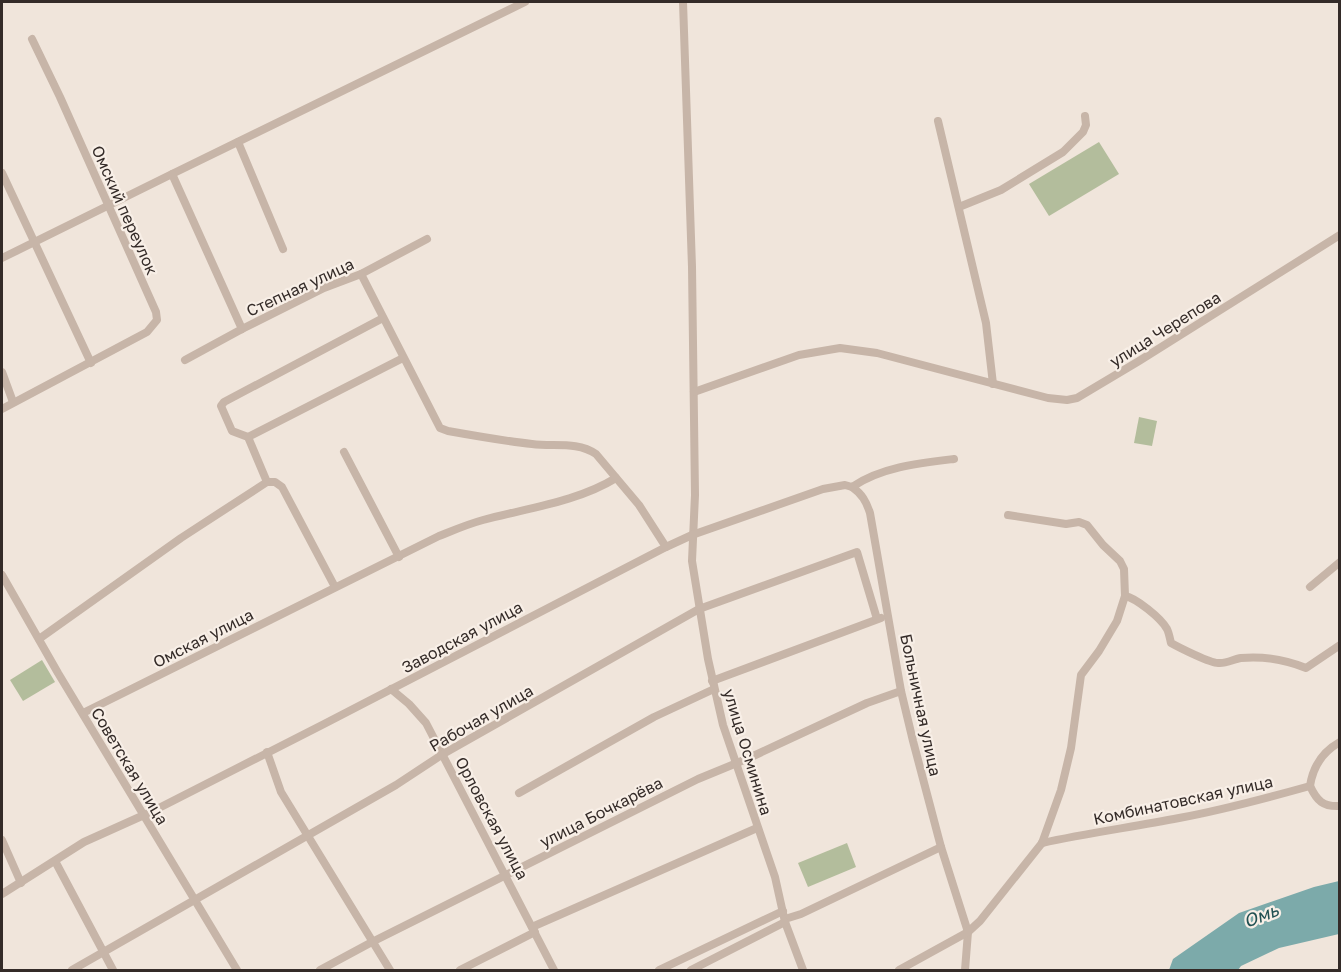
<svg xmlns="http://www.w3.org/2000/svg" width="1341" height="972" viewBox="0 0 1341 972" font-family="'Golos Text',sans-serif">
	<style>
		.green { fill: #b3bd9c }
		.water { fill: #7caaaa }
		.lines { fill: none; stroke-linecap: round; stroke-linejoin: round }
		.minor { stroke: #c7b5a8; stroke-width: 8 }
		.labels { text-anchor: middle; stroke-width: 4.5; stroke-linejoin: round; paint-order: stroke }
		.street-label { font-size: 16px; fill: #342b28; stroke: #f8efe7 }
		.water-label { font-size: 18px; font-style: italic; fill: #205052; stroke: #f8efe7 }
	</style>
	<rect width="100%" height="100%" fill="#f0e5db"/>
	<!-- green -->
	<g class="green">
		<path d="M1099,142l20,32 -70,42 -20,-32z"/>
		<path d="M1139,417l18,4 -5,25 -18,-3z"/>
		<path d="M42,660l13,22 -32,19 -13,-21z"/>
		<path d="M847,843l9,24 -48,20 -10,-24z"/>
	</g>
	<!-- water -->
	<path class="water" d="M1339,881v53l-60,14 -38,18 -3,4h-69l4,-11 66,-46 75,-26z"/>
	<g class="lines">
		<!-- minor -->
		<g class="minor">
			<path d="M683,2l9,265 3,228 -3,66 16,98 15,66 52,152 10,45 18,48"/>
			<path d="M938,121l48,202 7,61"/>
			<path d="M238,142l45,107"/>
			<path d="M2,173l89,190"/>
			<path d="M172,174l353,-172"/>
			<path d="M959,207l42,-17 62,-38 20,-20 3,-7 -1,-9"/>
			<path d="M2,258l170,-84 70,155"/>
			<path d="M361,274l79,154 8,3c28,5 56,10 84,13 22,3 45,-3 64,10l43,51 27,42"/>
			<path d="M185,360l57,-31 82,-41 37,-14 66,-35"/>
			<path d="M2,372l11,30"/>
			<path d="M694,392l105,-37 41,-7 37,5 171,45 19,2 10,-2 62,-37 201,-126"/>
			<path d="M2,409l145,-77 10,-12 -1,-8 -96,-215 -28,-58"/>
			<path d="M248,437l155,-79"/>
			<path d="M344,452l55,105"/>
			<path d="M852,487c10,7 14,14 18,26l31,178 12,50 28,106 27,85 -3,38"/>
			<path d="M2,575l56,98 179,297"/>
			<path d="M335,587l-53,-100 -7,-5h-8l-19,-45 -16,-6 -11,-25 3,-4 159,-84"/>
			<path d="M1310,587l30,-25"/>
			<path d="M1125,596c11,2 36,22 42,33 2,4 3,10 4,14 9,5 39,20 47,20 8,1 16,-4 23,-5 22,-2 45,2 65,10l34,-23"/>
			<path d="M39,639l142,-101 86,-56"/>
			<path d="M712,681l169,-63"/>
			<path d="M391,689l18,15 17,19 128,247"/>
			<path d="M83,713l356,-177c15,-6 29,-12 44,-16 44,-12 94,-18 133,-42"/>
			<path d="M267,752l14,40 109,178"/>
			<path d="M1310,786c3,-20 12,-34 30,-44"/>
			<path d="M1310,786c7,15 13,21 30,20"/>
			<path d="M519,793l135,-76 60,-28"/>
			<path d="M2,840l19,43"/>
			<path d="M1042,843c46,-10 91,-16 137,-25 44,-8 88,-20 131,-32"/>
			<path d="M55,861l58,109"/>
			<path d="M2,894l82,-52 69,-31 171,-87 342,-177 26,-12 131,-46 22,-4 7,2c29,-20 68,-24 102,-28"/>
			<path d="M785,919l16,-5 140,-67"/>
			<path d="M532,927l225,-99"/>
			<path d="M72,970l324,-185 47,-31 256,-145 158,-57 20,67"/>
			<path d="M320,970l52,-28 326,-163 51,-21 118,-55 34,-12"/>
			<path d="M460,970l75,-38"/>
			<path d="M659,970l124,-59"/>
			<path d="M691,970l94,-48"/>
			<path d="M899,970l69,-38 12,-11 62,-78 19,-53 10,-42 10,-73 18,-24 18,-30 8,-25 -1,-27 -4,-8 -17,-16 -16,-20 -8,-3 -13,2 -58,-9"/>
		</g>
	</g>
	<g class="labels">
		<!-- street labels -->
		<g class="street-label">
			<text transform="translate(125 210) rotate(66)" y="6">Омский переулок</text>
			<text transform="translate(300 287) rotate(-25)" y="6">Степная улица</text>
			<text transform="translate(1165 329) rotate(-32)" y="6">улица Черепова</text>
			<text transform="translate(462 637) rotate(-28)" y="6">Заводская улица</text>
			<text transform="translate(203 638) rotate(-27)" y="6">Омская улица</text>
			<text transform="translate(921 705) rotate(78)" y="6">Больничная улица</text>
			<text transform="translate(481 718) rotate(-30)" y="6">Рабочая улица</text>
			<text transform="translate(748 752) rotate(73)" y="6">улица Осминина</text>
			<text transform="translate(130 766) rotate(59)" y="6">Советская улица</text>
			<text transform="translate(1183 800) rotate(-12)" y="6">Комбинатовская улица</text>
			<text transform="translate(601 812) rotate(-27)" y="6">улица Бочкарёва</text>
			<text transform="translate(492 818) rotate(62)" y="6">Орловская улица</text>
		</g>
		<!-- water labels -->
		<g class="water-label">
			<text transform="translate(1261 916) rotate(-21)" y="6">Омь</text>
		</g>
	</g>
	<!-- border -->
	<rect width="1341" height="972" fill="none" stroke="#342b28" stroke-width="6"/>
</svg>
